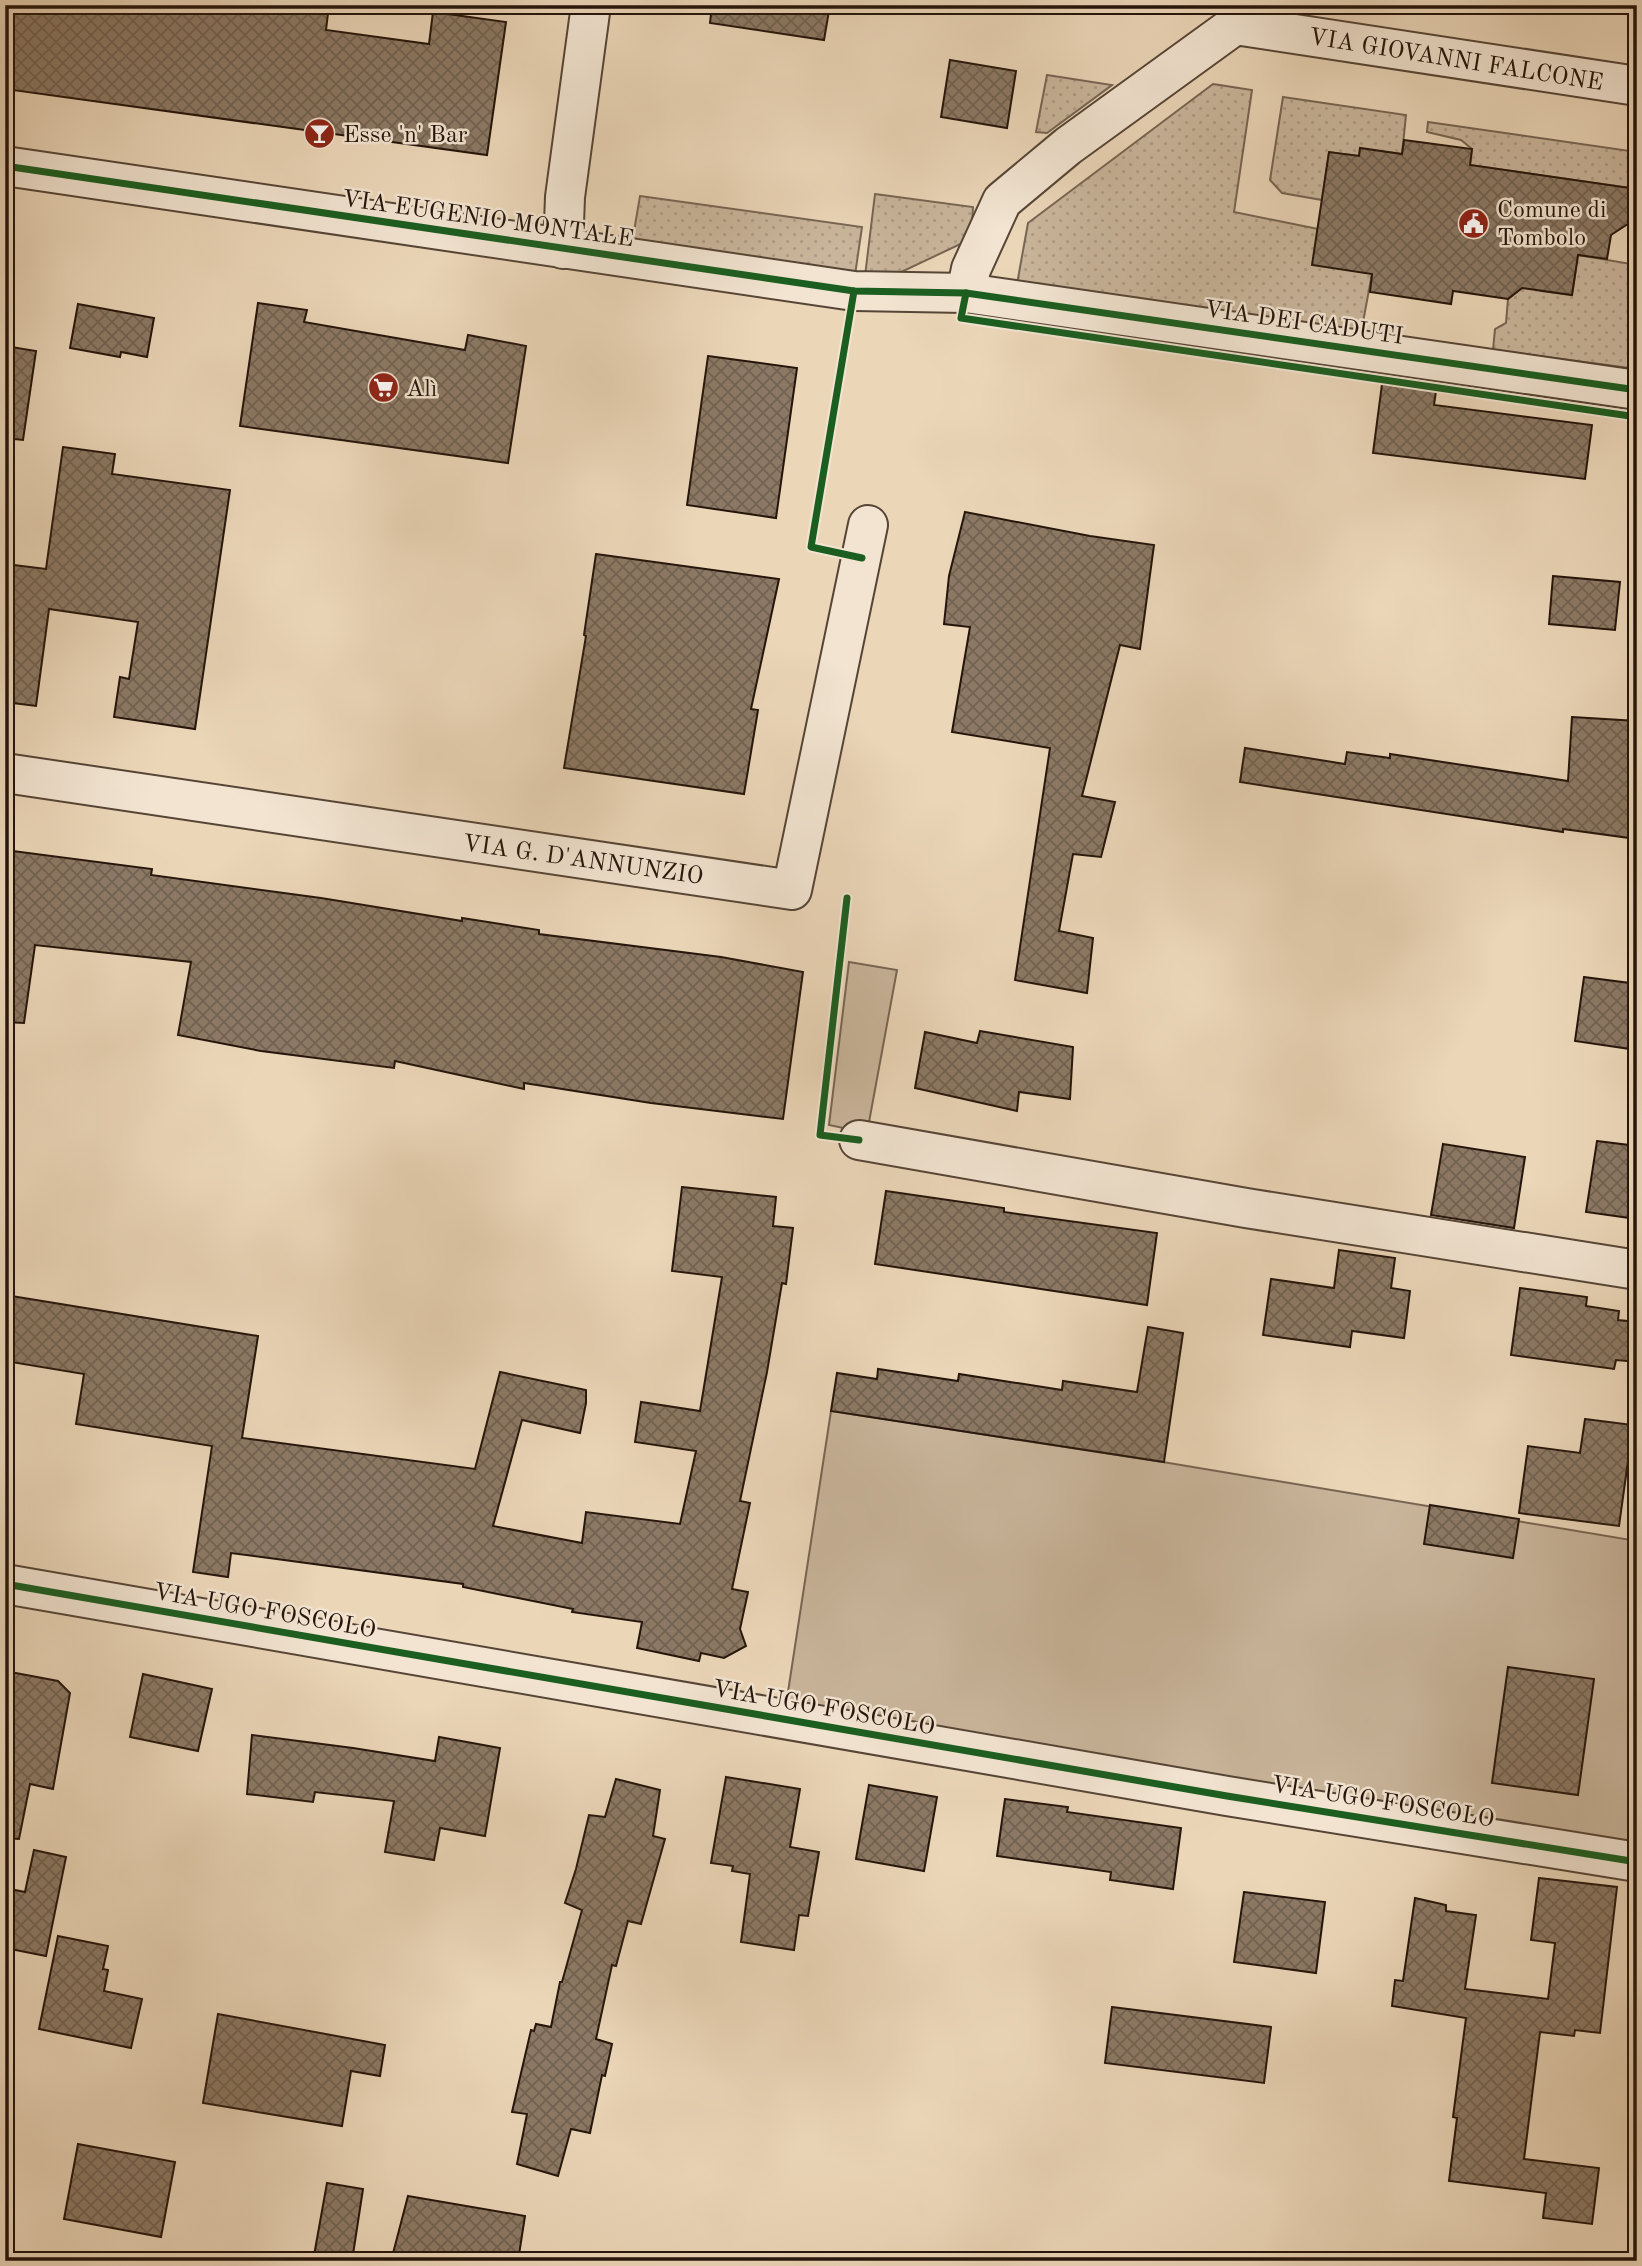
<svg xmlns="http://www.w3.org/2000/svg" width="1642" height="2266" viewBox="0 0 1642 2266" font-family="'Old Standard TT',serif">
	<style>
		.grass { fill: url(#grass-dots); stroke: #776553; stroke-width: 2 }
		.park { fill: #c9b59b; stroke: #776553; stroke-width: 2 }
		.building { fill: url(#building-cross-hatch); stroke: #25150b; stroke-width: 2 }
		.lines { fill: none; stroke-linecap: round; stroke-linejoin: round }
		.minor-casing { stroke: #564536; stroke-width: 42 }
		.minor { stroke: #f2e4d1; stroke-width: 38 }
		.cycleway-casing { stroke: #f2e4d1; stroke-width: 11 }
		.cycleway { stroke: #1b5e20; stroke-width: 7 }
		.labels { text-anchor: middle; stroke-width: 5; stroke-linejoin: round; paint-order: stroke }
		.street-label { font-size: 24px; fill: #25150b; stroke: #f2e4d1 }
		.poi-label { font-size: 24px; fill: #25150b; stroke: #f2e4d1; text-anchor: start }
	</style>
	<defs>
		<pattern id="grass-dots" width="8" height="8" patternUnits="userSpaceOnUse" patternTransform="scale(1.75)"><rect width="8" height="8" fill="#c9b59b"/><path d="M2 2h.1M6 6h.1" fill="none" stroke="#ac9b84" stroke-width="1.8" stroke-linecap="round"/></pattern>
		<pattern id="building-cross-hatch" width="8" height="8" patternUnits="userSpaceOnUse" patternTransform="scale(1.75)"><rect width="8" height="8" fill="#8c7965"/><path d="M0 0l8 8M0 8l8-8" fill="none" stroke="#726251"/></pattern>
	</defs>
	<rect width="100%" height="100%" fill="#ebd6b8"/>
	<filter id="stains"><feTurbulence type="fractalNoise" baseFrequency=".00286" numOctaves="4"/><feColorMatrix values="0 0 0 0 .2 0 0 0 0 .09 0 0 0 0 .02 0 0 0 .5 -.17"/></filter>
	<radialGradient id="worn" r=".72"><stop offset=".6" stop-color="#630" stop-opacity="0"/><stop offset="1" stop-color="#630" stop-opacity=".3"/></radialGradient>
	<!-- grass -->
	<g class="grass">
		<path d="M1047,75l65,10 -65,48 -11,-1z"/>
		<path d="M1213,84l39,6 -18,122 84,17 54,45 -12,64 -343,-54 11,-61z"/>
		<path d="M1283,97l123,18 -4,39 -42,-5 -1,7 -30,-4 -7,48 -40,-7 -12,-13z"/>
		<path d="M1428,122l209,30v37l-167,-24 2,-16 -11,-9 -34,-8z"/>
		<path d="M875,194l98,13 -2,32 -74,35 -32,2z"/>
		<path d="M640,196l222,31 -7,48 -223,-32z"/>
		<path d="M1578,255l59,10v104l-144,-19 2,-21 11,-6 2,-24 14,-11 1,-7 18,10 31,4z"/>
	</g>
	<!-- park -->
	<g class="park">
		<path d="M849,962l48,8 -30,163 -38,-8z"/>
		<path d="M831,1411l332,51 474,79v303l-851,-139z"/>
	</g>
	<!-- building -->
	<g class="building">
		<path d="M5,5h127l51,7 1,-7h145l-3,25 103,14 4,-32 73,10 -19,133 -482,-66z"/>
		<path d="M712,5h118l-6,35 -114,-17z"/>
		<path d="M950,60l66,11 -9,57 -66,-11z"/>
		<path d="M1404,140l68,9 -2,16 167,24v29l-26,17 -4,24 -29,-4 -6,40 -50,-7 -14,11 -55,-8 -2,13 -81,-12 2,-18 -60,-9 17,-113 30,4 1,-8 42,6z"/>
		<path d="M258,303l49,7 -3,12 161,28 3,-15 58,11 -18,117 -268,-37z"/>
		<path d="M78,304l76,14 -7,39 -26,-5 -1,5 -50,-9z"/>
		<path d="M5,346l31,5 -13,89 -18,-2z"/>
		<path d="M708,356l89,12 -21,150 -89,-13z"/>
		<path d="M1382,384l54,7 -2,14 158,20 -7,54 -212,-26z"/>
		<path d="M63,447l52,7 -3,20 118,16 -35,239 -81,-12 6,-40 9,2 9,-57 -89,-13 -13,97 -31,-4v-138l41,5z"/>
		<path d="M965,512l125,24 64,9 -14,104 -20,-4 -38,151 33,6 -14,55 -28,-3 -14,77 34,7 -6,55 -72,-13 35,-232 -98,-16 18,-105 -26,-3 5,-48z"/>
		<path d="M596,554l183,25 -28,130 7,1 -14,84 -180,-26 22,-132 -2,-1z"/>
		<path d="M1553,576l67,6 -5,48 -66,-6z"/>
		<path d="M1572,717l65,4v118l-74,-10v3l-323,-50 5,-34 100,16 2,-12 43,6v-4l178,27z"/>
		<path d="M5,850l147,19 -1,6 170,23 141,23v-3l77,12v4l182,23 82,15 -20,147 -132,-16 -127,-20v6l-129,-28 -1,7 -133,-17 -83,-16 13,-73 -156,-17 -11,78 -19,-1z"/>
		<path d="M1584,977l53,7v66l-62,-9z"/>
		<path d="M980,1031l93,16 -3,52 -51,-7 -2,19 -102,-23 10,-56 52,11z"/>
		<path d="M1597,1141l40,5v73l-51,-7z"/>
		<path d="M1443,1144l82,13 -11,71 -83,-13z"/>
		<path d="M682,1187l94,10 -3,29 20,2 -7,56 -4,-1 -15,89 -27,129 10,2 -18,86 16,3 -8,37 6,17 -22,12 -23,-5 -2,8 -62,-13 5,-26 -70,-10 1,-3 -110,-22v-3l-232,-31 -3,24 -35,-5 19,-126 -136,-22 8,-50 -79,-13v-66l253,41 -16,102 233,31 25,-97 86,18v13l-6,30 -58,-13 -29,106 89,17 4,-31 94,12 16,-73 -61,-9 6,-40 59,9 22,-134 -50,-6z"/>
		<path d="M886,1191l118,17v4l153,21 -10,72 -272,-41z"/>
		<path d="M1339,1250l56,8 -4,30 19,3 -6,47 -52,-7 -2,16 -87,-12 8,-56 63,9z"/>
		<path d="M1520,1288l67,9 -1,9 33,5 -1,9 19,2v40l-21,-2 -2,9 -103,-14z"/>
		<path d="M1148,1327l35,6 -19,129 -333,-51 6,-38 40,6 1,-10 80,12 1,-7 103,16 1,-9 74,11z"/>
		<path d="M1585,1419l48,6 -14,101 -100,-13 9,-67 52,7z"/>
		<path d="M1430,1505l89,14 -6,39 -89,-14z"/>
		<path d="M1508,1667l86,12 -16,116 -86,-12z"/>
		<path d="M5,1671l53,10 12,12 -17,96 -23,-5 -11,55 -14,-1z"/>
		<path d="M143,1674l69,15 -14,62 -68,-14z"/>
		<path d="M252,1735l101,13 82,13 4,-24 61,11 -15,88 -45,-8 -6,32 -49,-8 9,-51 -79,-9 -2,10 -66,-8z"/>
		<path d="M726,1777l74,12 -10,58 29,5 -11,64 -9,-1 -5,35 -53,-8 9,-68 -18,-3 1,-5 -22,-3z"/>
		<path d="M616,1779l44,11 -7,46 12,3 -24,85 -13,-3 -12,45 -4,-1 -16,74 16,5 -7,32 -3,-1 -12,58 -19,-4 -13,47 -41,-12 10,-50 -15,-2 19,-82 3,1 2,-7 15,3 9,-45h2l20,-72 -17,-7 11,-34 13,-54 16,2z"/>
		<path d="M869,1785l68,12 -13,74 -68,-12z"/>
		<path d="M1005,1799l63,8 -1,5 114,16 -8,61 -63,-9 1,-8 -114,-16z"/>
		<path d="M34,1850l32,7 -20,99 -41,-8v-60l20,4z"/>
		<path d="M1539,1878l78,9 -17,146 -25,-3 -1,6 -34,-4 -16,127 75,9 -7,56 -49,-6 3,-25 -97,-12 8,-63 -4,-1 13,-99 -74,-12 3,-26 8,1 12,-83 31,7v6l30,4 -11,74 83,10 7,-56 -24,-3z"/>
		<path d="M1244,1892l81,10 -9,71 -82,-11z"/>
		<path d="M58,1936l50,10 -5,23 5,1 -4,21 38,8 -11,49 -92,-19z"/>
		<path d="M1112,2007l159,20 -7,56 -159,-20z"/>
		<path d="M218,2014l167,31 -5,31 -29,-5 -9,55 -139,-23z"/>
		<path d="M78,2144l97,18 -14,75 -97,-18z"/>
		<path d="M327,2183l36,6 -11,72h-39z"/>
		<path d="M408,2196l117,20 -7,45h-127z"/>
	</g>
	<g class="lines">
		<defs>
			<g id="minor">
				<path d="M5,166l849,125 112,2 671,97"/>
				<path d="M563,249l2,-52 26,-192"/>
				<path d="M966,293l5,-24 31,-68 66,-55 167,-121 402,61"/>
				<path d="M5,773l787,117 76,-365"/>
				<path d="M859,1140l387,68 391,62"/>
				<path d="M5,1584l1222,212 410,66"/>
			</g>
		</defs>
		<!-- minor casing -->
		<use href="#minor" class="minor-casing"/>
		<!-- minor -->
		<use href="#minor" class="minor"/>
		<defs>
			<g id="cycleway">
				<path d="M5,166l849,125 112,2 671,97"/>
				<path d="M854,291l-43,256 51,11"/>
				<path d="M966,293l-5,25 676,99"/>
				<path d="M847,898l-27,237 39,5"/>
				<path d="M5,1584l1222,212 410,66"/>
			</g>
		</defs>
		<!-- cycleway casing -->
		<use href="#cycleway" class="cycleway-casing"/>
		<!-- cycleway -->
		<use href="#cycleway" class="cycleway"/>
	</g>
	<!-- icons -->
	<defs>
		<symbol id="bar-disc" viewBox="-11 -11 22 22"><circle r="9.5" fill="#8f2418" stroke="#f2e4d1"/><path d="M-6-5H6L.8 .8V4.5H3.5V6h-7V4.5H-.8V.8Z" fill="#fff"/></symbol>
		<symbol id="civic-disc" viewBox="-11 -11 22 22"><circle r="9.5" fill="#8f2418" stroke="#f2e4d1"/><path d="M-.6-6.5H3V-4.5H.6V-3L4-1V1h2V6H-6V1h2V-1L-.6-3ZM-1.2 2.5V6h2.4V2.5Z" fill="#fff"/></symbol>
		<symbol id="supermarket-disc" viewBox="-11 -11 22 22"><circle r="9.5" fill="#8f2418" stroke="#f2e4d1"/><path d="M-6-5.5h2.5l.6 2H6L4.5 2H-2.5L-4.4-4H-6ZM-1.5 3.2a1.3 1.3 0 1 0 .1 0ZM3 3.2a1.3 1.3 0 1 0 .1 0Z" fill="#fff"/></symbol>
	</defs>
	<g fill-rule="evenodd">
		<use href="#bar-disc" x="302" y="116" width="35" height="35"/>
		<use href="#civic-disc" x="1456" y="206" width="35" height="35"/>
		<use href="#supermarket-disc" x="366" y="370" width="35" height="35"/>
	</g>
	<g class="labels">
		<!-- street labels -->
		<g class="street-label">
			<text transform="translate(1456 59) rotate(9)" y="8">VIA GIOVANNI FALCONE</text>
			<text transform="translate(488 218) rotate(8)" y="8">VIA EUGENIO MONTALE</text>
			<text transform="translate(1304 322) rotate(8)" y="8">VIA DEI CADUTI</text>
			<text transform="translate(583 859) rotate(8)" y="8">VIA G. D'ANNUNZIO</text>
			<text transform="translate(265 1610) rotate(10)" y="8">VIA UGO FOSCOLO</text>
			<text transform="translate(824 1707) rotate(10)" y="8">VIA UGO FOSCOLO</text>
			<text transform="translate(1383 1801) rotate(9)" y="8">VIA UGO FOSCOLO</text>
		</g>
		<!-- poi labels -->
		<g class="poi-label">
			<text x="343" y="142">Esse 'n' Bar</text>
			<text x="1497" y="217">Comune di<tspan x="1497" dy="28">Tombolo</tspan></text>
			<text x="406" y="396">Alì</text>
		</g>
	</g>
	<!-- margin -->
	<rect width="1642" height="2266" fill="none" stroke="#ebd6b8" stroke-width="28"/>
	<rect x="7" y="7" width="1628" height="2252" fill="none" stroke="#25150b" stroke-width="3.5"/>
	<rect x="14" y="14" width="1614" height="2238" fill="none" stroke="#25150b" stroke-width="2"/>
	<rect width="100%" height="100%" filter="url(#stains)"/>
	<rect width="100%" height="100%" fill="url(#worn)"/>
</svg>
